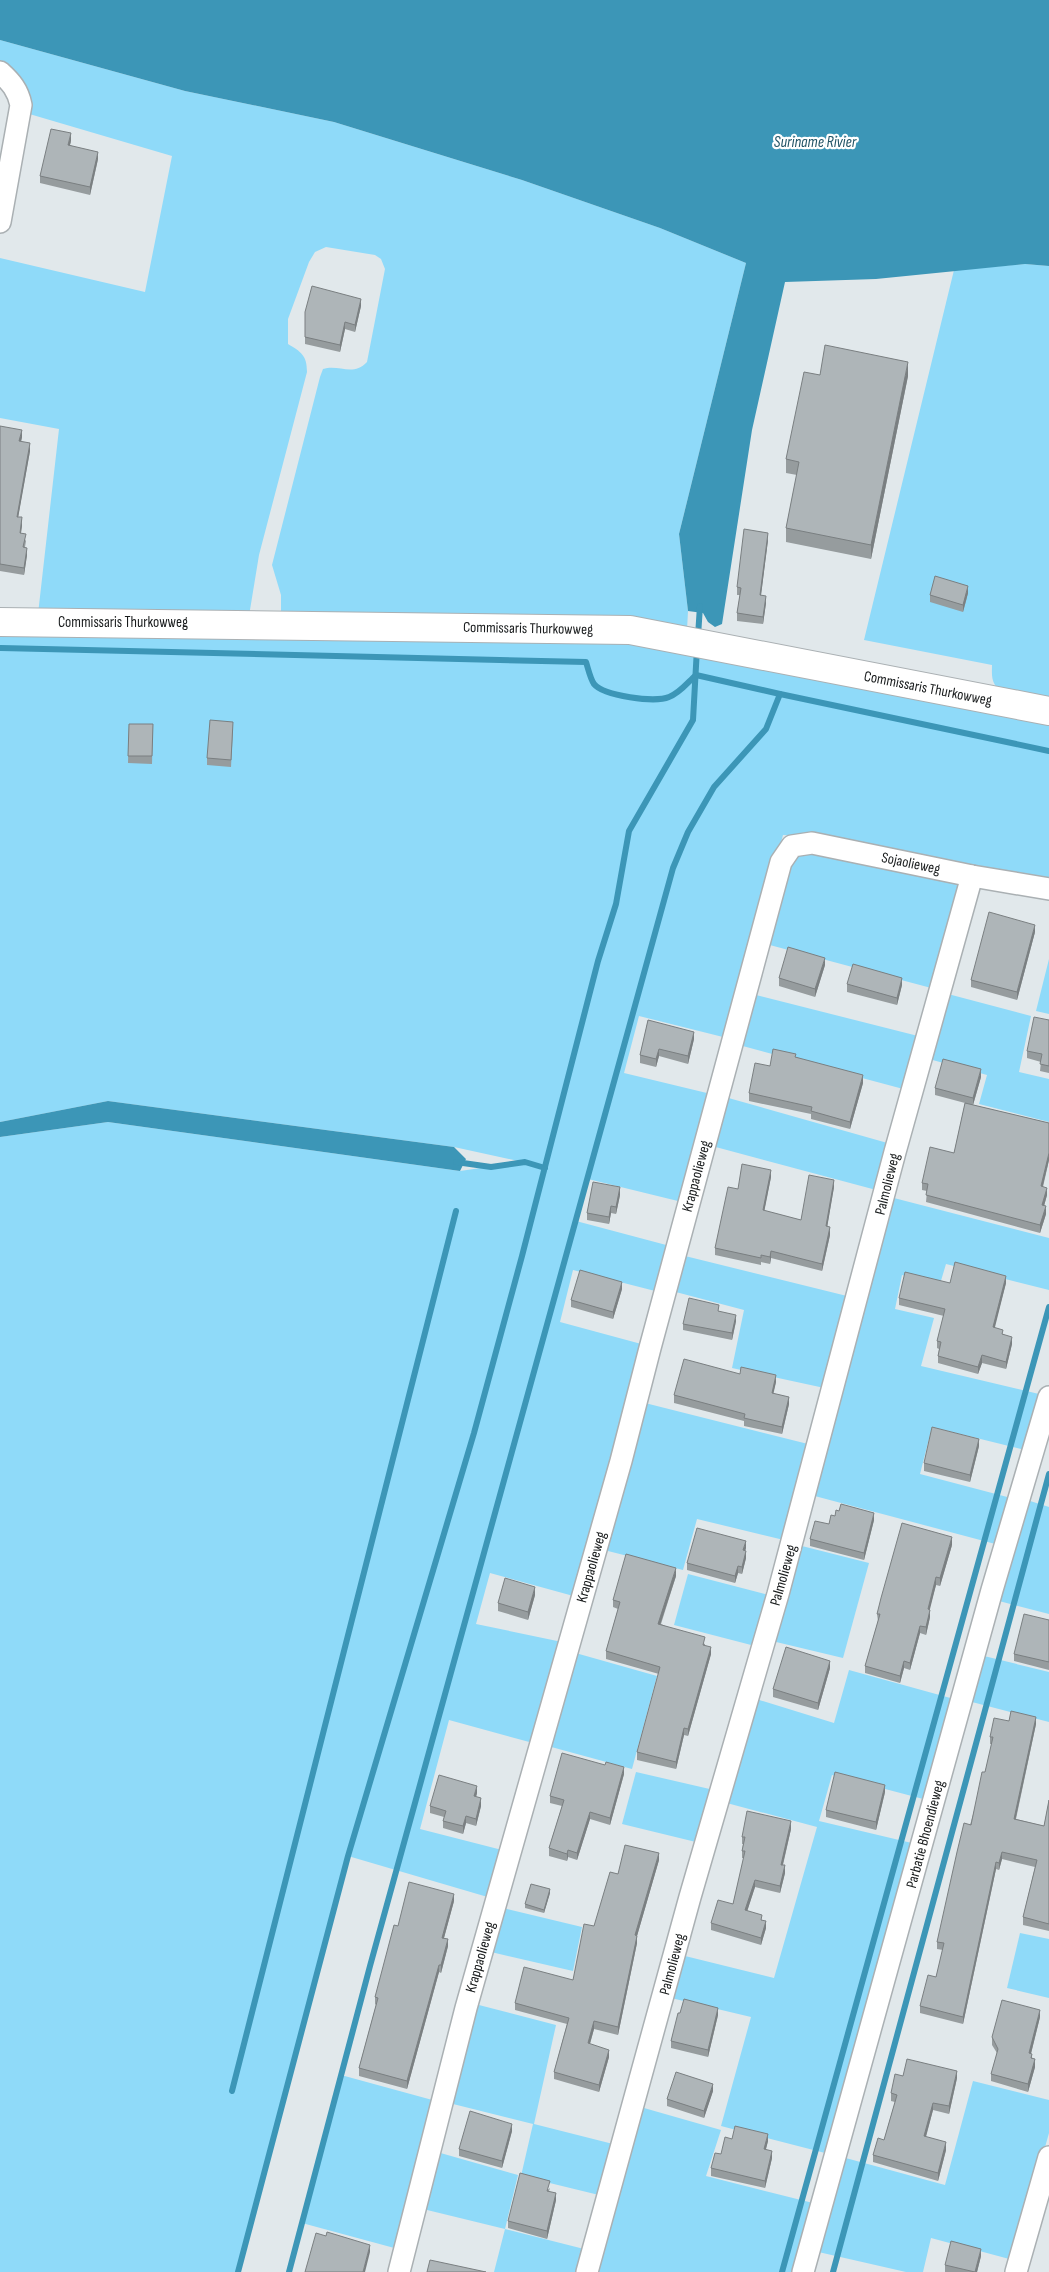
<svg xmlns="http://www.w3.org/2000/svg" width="1049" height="2272" viewBox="0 0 1049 2272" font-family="'Sofia Sans Condensed',sans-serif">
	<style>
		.green { fill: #8fdaf9 }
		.water { fill: #3c96b7 }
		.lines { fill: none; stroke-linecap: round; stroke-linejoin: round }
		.stream { stroke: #3c96b7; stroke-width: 6 }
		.street-casing { stroke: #aab0b3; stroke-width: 24 }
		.secondary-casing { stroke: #aab0b3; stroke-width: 30 }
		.street { stroke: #fff; stroke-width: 21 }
		.secondary { stroke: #fff; stroke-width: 28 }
		.wall { fill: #969c9e }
		.shaded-wall { fill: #7a7f81 }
		.building { fill: #aeb5b8; stroke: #7a7f81 }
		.labels { text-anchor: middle; stroke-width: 4.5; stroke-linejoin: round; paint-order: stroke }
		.street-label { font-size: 15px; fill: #181b1c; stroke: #fff }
		.water-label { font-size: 16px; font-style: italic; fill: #225466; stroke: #fff }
	</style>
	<rect width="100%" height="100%" fill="#e1e8eb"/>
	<!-- green -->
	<g class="green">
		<path d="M0,40l185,51 149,31 188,58 138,48 86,35 -67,271 9,77 -1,19 -57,-10 -101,-6 -248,1v-20l-9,-30 48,-188 3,-8c16,-5 30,8 44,-7l18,-93 -4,-10 -6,-4 -49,-8 -11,5 -6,10 -21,57v25c13,8 19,11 19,28l-48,183 -10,61 -211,-2 21,-185 -59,-11v-160l145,34 27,-136 -146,-43 -26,-49z"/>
		<path d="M1025,264l24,2v435c-13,-2 -48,-5 -54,-16 -4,-6 -3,-14 -3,-20l-128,-25 90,-370z"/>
		<path d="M0,630l601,6 448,85v162l-236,-46 -30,-2 -56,203 -88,-22 -15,57 87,21 -29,108 -94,-23 -12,42 94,25 -11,46 -86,-22 -13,52 85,23 -68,252 -87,-24 -14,51 86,18 -29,101 -84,-23 -29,109 82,21 -11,48 -143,-42 -110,416h-238v-1135l108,-15 352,49 63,-9 -69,-15 -346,-46 -108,21z"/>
		<path d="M807,850l149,31 4,6 -25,102 -169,-45 18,-71 12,-18z"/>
		<path d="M1049,959v55l-13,-3z"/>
		<path d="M752,994l170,43 -15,53 -168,-45z"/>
		<path d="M948,994l83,22 -12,56 30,7v43l-70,-18 8,-29 -58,-16z"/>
		<path d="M725,1097l166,47 -11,47 -168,-45z"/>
		<path d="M890,1197l159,41v52l-103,-26 -6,20 -38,-9 -7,34 39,9 -13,48 118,28 -14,56 -93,-23 -12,47 91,24 -12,47 -188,-50z"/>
		<path d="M681,1255l170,42 -22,92 -97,-21 12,-58 -72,-19z"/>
		<path d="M645,1403l167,42 -24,96 -91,-22 -14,51 -79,-20z"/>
		<path d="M1027,1500l22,7v107l-50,-13z"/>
		<path d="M798,1545l71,18 -26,95 -71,-17z"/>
		<path d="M688,1574l81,21 -14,51 -81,-21z"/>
		<path d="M572,1652l85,24 -25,93 -88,-24z"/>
		<path d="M984,1656l65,16v50l-77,-20z"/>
		<path d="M849,1670l105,29 -27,101 -95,-25 -13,46 97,23 -87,310 -108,-28 30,-109 -80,-19 10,-43 93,23 43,-151 -94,-25 30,-104 81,25z"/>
		<path d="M636,1772l78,18 -14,53 -78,-19z"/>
		<path d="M503,1908l79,19 -9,44 -82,-19z"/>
		<path d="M1020,1933l29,6v59l-42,-10z"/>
		<path d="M475,2004l81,21 -22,99 83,21 -14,51 -82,-20 12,-52 -84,-21z"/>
		<path d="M341,2075l95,26 -38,148 -96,-26z"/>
		<path d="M973,2081l76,19v33l-36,127 -82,-22 -8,34h-17l-92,-21 28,-94 103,28z"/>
		<path d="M637,2106l84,24 -15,46 107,27 -19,69h-202z"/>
		<path d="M437,2152l81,23 -13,54 83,21 -6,22h-88l11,-43 -82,-20z"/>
	</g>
	<!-- water -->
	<g class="water">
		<path d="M0,0h1049v266l-24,-2 -149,15 -91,3 -33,148 -30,194 -7,3 -7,-5 -5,-9 -15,-2 -9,-77 67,-271 -86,-35 -138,-48 -188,-58 -149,-31 -185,-51z"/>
		<path d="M108,1101l346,46 12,12 -6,12 -352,-49 -108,15v-15z"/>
	</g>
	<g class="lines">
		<!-- stream -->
		<g class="stream">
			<path d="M698,636l2,-30"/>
			<path d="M1,648l585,14c2,6 4,16 8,22 10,12 61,19 75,13 11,-4 19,-15 27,-22l84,19 -14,35 -52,58 -26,45 -15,36 -303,1098 -81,306"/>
			<path d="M780,694l269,57"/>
			<path d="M456,1162l35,5 34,-5 20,6"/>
			<path d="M232,2091l224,-880"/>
			<path d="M238,2272l110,-416 126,-423 48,-177 76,-295 18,-57 13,-73 64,-111 4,-72"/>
			<path d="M782,2272l267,-965"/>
			<path d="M833,2272l216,-798"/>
		</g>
		<defs>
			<g id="street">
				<path d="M0,72c11,10 18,18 21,33l-21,117"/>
				<path d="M399,2272l67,-264 155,-547 29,-113 131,-486 11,-16 20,-3 160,33 77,13"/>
				<path d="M587,2272l103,-375 88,-303 117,-442 77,-276"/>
				<path d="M803,2272l189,-682 57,-193"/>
				<path d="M1016,2272l33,-115"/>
			</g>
			<path id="secondary" d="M0,622l630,8 419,81"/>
		</defs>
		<!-- street casing -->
		<use href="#street" class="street-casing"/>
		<!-- secondary casing -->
		<use href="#secondary" class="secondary-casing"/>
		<!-- street -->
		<use href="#street" class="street"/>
		<!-- secondary -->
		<use href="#secondary" class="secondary"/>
	</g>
	<!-- wall -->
	<g class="wall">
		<path d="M71,141l-1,4 28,14 -8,36 -50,-12v-7z"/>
		<path d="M361,306l-6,26 -10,-3 -5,23 -35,-8v-32z"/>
		<path d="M820,375l88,1 -37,183 -85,-17v-14l11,-53 -11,-2v-14z"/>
		<path d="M0,426l22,11 -1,5 9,9 -12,66 4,8 -1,8 5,8 -1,6 2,8 -3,20 -24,-4z"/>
		<path d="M768,540l-7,55 5,8 -3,21 -26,-3v-8l3,-18h-3v-8z"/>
		<path d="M968,593l-5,19 -33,-10v-7z"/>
		<path d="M129,724h24l-1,40 -24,-1z"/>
		<path d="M233,729l-2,38 -24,-2v-7z"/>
		<path d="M1035,932l-18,68 -46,-13v-7z"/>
		<path d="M825,965l-10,32 -36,-11v-8z"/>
		<path d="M847,984l55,1 -5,20 -50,-13z"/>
		<path d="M648,1020l46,19 -6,25 -29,-8 -3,11 -16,-4v-8z"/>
		<path d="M1049,1020v53l-9,-2 1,-9 -14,-4v-7z"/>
		<path d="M796,1057l67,26 -13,46 -39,-10v-5l-62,-13v-8l21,-27z"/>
		<path d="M981,1077l-8,28 76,18v37l-6,27 4,8 -3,11 2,8 -6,19 -114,-31 1,-11 -5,-1v-7l32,-30 11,-50 -30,-8v-7z"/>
		<path d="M771,1177l-7,34 37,9 33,-33 -7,40 3,8 -8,36 -51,-13 -1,6 -9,-2v3l-46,-10v-7l23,-59z"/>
		<path d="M620,1195l-4,19 -5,-1 -2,11 -22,-4v-7z"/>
		<path d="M950,1283h56l-12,45 9,6 9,10 -6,25 -24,-6 -4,11 -40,-11v-7l1,-7 -2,-1v-7l7,-25 -45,-11v-7z"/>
		<path d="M622,1289l-9,30 -42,-12v-7z"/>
		<path d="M719,1311l17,10 -4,19 -49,-10v-6z"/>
		<path d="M740,1374l36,8 -3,11 16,11 -7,30 -38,-8v-5l-70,-18v-8z"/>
		<path d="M979,1446l-9,36 -46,-11v-8z"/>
		<path d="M839,1511l35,9 -10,40 -54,-14v-7l19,-15 6,-8z"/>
		<path d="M952,1545l-12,41 -4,-1 -7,25 1,7 -4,18 -6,-2 -10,37 -6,-2 -4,15 -35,-10v-7l13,-45 -1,-7z"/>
		<path d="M746,1548l-1,3 1,7 -4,16 -4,-1 -3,10 -48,-13v-7z"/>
		<path d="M676,1576l-15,48 44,20v2l6,8 -23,82 -4,-1 -8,34 -39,-9v-8l22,-78 -53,-15v-8l12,-42 -5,-2v-7z"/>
		<path d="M535,1595l-7,25 -30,-9v-8z"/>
		<path d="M1049,1620v50l-35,-9v-7z"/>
		<path d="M830,1668l-12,42 -45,-13v-8z"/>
		<path d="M1009,1721l27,3 -20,95 28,7 5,-26v131l-26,-6v-8l12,-50 -33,-8 -3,11 -3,-1 -33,155 -43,-11v-7l16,-29 7,-27 -6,-1v-7l48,-170 7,-28h-2v-7z"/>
		<path d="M624,1774l-14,51 -20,-6 -13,41 -9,-3 -1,4 -18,-5v-8l13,-42 -12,-3v-7z"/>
		<path d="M885,1792l-9,38 -50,-13v-7z"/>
		<path d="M477,1793l-1,4 5,9 -5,20 -10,-3 -3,11 -20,-6v-7l1,-4 -14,-4v-7z"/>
		<path d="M791,1829l-8,36 2,8 -5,20 -25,-6 -8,24 15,9 4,8 -5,17 -50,-15v-7l22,-19 11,-46h-2v-7l1,-7h-1v-7z"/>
		<path d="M659,1860l-22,76v7l-19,92 -24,-6 -4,15 19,13 -10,35 -45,-13v-7l13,-48 -52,-14v-7l58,-23 21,-54 24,-52z"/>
		<path d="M550,1893l-6,20 -19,-5v-4z"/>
		<path d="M454,1901l-10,37 4,8 -7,27 -2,-1 -32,117 -48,-13v-8l17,-63 -1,-1v-7z"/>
		<path d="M680,2013l38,2 -10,42 -37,-9v-7z"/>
		<path d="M1040,2017l-9,37 4,13 -7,25 -37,-11v-7l6,-21 -5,-8v-8z"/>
		<path d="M957,2078l-8,36 -16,-4 -7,27 20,13 -8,31 -65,-19v-7l11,-15 11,-38 -4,-1v-8z"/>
		<path d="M713,2091l-9,27 -37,-12v-7z"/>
		<path d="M512,2131l-10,37 -43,-12v-7z"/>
		<path d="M732,2139l36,2 -2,8 6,9 -7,30 -54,-12v-8z"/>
		<path d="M550,2188l-1,3 7,9 -9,39 -39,-11v-7z"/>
		<path d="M981,2256l-4,16h-32v-7z"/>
	</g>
	<!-- shaded-wall -->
	<g class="shaded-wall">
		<path d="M71,133v8l-3,11v-7z"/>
		<path d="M98,152v7l-8,36v-8z"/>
		<path d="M361,299v7l-6,26v-7z"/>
		<path d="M345,322v7l-5,23v-7z"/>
		<path d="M908,362v14l-37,183v-14z"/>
		<path d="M22,430v7l-3,12v-8z"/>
		<path d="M30,443v8l-13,73v-7z"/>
		<path d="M22,517v8l-2,15v-7z"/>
		<path d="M768,533v7l-8,63v-8z"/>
		<path d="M27,548v7l-3,20v-7z"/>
		<path d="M968,586v7l-5,19v-7z"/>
		<path d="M766,596v7l-3,21v-7z"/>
		<path d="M1035,925v7l-18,68v-8z"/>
		<path d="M825,958v7l-10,32v-8z"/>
		<path d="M902,978v7l-5,20v-7z"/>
		<path d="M694,1032v7l-6,25v-8z"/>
		<path d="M659,1049v7l-3,11v-8z"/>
		<path d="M981,1069v8l-8,28v-7z"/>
		<path d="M863,1075v8l-13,46v-7z"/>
		<path d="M1049,1153v7l-8,33v-7z"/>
		<path d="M771,1170v7l-8,41v-8z"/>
		<path d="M834,1180v7l-8,47v-8z"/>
		<path d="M620,1187v8l-4,19v-7z"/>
		<path d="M1047,1188v7l-5,18v-8z"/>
		<path d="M611,1206v7l-2,11v-7z"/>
		<path d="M1046,1206v8l-6,19v-8z"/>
		<path d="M830,1227v8l-8,36v-7z"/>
		<path d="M771,1251v7l-1,6v-7z"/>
		<path d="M1006,1276v7l-13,52v-8z"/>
		<path d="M622,1282v7l-9,30v-7z"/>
		<path d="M736,1315v6l-4,19v-7z"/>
		<path d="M1012,1337v7l-6,25v-7z"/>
		<path d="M982,1355v8l-4,11v-7z"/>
		<path d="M776,1375v7l-4,18v-7z"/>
		<path d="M789,1397v7l-7,30v-7z"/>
		<path d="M979,1439v7l-9,36v-7z"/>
		<path d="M874,1513v7l-10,40v-7z"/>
		<path d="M952,1537v8l-12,41v-8z"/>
		<path d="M746,1541v7l-3,10v-8z"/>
		<path d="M746,1551v7l-4,16v-7z"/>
		<path d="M738,1566v7l-3,10v-7z"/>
		<path d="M676,1568v8l-18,55v-7z"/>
		<path d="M936,1577v8l-8,32v-8z"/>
		<path d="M535,1587v8l-7,25v-8z"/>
		<path d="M930,1610v7l-4,18v-8z"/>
		<path d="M920,1626v7l-10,37v-7z"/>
		<path d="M711,1647v7l-23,82v-7z"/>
		<path d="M830,1661v7l-12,42v-7z"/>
		<path d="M904,1661v7l-4,15v-7z"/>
		<path d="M1036,1717v7l-22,102v-7z"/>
		<path d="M684,1728v7l-8,34v-7z"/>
		<path d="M624,1767v7l-14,51v-7z"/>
		<path d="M885,1785v7l-9,38v-8z"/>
		<path d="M477,1786v7l-3,11v-8z"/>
		<path d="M481,1798v8l-5,20v-7z"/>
		<path d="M590,1812v7l-13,41v-7z"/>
		<path d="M466,1816v7l-3,11v-8z"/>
		<path d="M791,1821v8l-10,43v-7z"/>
		<path d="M568,1850v7l-1,4v-7z"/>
		<path d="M1002,1852v7l-3,11v-7z"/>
		<path d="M659,1853v7l-22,76v7l-19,92v-8l17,-92z"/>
		<path d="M996,1862v7l-33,155v-7z"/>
		<path d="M785,1865v8l-5,20v-7z"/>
		<path d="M755,1880v7l-10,31v-8z"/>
		<path d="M550,1889v4l-6,20v-3z"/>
		<path d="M454,1894v7l-12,44v-7z"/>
		<path d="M766,1921v7l-5,17v-7z"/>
		<path d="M448,1939v7l-7,27v-8z"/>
		<path d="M439,1965v7l-32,117v-8z"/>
		<path d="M718,2008v7l-10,42v-7z"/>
		<path d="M1040,2010v7l-11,44v-8z"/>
		<path d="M594,2021v8l-6,21v-7z"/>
		<path d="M609,2050v7l-10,35v-7z"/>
		<path d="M1035,2059v8l-7,25v-8z"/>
		<path d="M957,2071v7l-8,36v-8z"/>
		<path d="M713,2084v7l-9,27v-7z"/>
		<path d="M933,2103v7l-9,33v-7z"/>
		<path d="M512,2124v7l-10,37v-7z"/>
		<path d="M768,2134v7l-4,15v-7z"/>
		<path d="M946,2142v8l-8,31v-8z"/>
		<path d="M772,2151v7l-7,30v-7z"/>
		<path d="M556,2193v7l-9,39v-8z"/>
		<path d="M370,2245v7l-5,20h-2z"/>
		<path d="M981,2249v7l-4,16h-2z"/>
	</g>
	<!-- building -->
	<g class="building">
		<path d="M51,129l20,4 -3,12 30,7 -8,35 -50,-11z"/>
		<path d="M312,286l49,13 -6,26 -10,-3 -5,23 -35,-8v-25z"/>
		<path d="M825,345l83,17 -37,183 -85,-17 13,-66 -13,-3 18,-87 16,3z"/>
		<path d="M0,426l22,4 -3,11 11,2 -13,74h5l-2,16 6,1 -3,13 4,1 -3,20 -24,-4z"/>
		<path d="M744,529l24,4 -8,62 6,1 -3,21 -26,-4 4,-25 -4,-1z"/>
		<path d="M935,576l33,10 -5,19 -33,-10z"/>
		<path d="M210,720l23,2 -2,38 -24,-2z"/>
		<path d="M129,724h24l-1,32h-24z"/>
		<path d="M989,912l46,13 -18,67 -46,-12z"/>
		<path d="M788,947l37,11 -10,31 -36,-11z"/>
		<path d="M853,964l49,14 -5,20 -50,-14z"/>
		<path d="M1034,1017l15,3v46l-9,-2 2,-10 -15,-3z"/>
		<path d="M648,1020l46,12 -6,24 -29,-7 -3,10 -16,-4z"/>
		<path d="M773,1049l23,5 -1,3 68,18 -13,47 -39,-11 1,-4 -63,-14 6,-30 15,3z"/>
		<path d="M943,1059l38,10 -8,29 -38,-10z"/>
		<path d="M965,1103l84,20v30l-8,33 6,2 -5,17 4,1 -6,19 -114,-30 2,-11 -6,-1 8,-36 24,6z"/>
		<path d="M742,1164l29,6 -8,40 38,10 8,-45 25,5 -8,46 4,1 -8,37 -51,-13 -1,6 -9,-2v3l-46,-10 13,-61 10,2z"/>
		<path d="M593,1182l27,5 -4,20 -5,-1 -2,11 -22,-4z"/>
		<path d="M955,1262l51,14 -13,51 10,3 -1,4 10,3 -6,25 -24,-7 -4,12 -40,-11 3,-14 -4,-1 8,-32 -46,-11 6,-26 45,11z"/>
		<path d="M580,1270l42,12 -9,30 -42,-12z"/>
		<path d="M689,1298l30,7 -1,6 18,4 -4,18 -49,-9z"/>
		<path d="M684,1359l56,15 1,-7 35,8 -4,18 17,4 -7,30 -38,-9 1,-4 -71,-19z"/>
		<path d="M932,1427l47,12 -9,36 -46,-12z"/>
		<path d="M841,1504l33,9 -10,40 -54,-14 5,-18 14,3 2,-9 4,1 1,-6 3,1z"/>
		<path d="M902,1523l50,14 -12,41 -4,-1 -8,32 2,1 -4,17 -6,-1 -10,37 -6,-2 -4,15 -35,-10 15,-52h-3l4,-16z"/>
		<path d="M697,1528l49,13 -3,9 3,1 -4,16 -4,-1 -3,10 -48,-13z"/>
		<path d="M626,1554l50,14 -18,56 47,13 -2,8 8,2 -23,82 -4,-1 -8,34 -39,-10 23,-85 -54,-16 14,-49 -7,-2z"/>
		<path d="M505,1578l30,9 -7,25 -30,-9z"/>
		<path d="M1024,1614l25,6v42l-35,-8z"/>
		<path d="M786,1647l44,14 -12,42 -45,-14z"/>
		<path d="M1011,1711l25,6 -22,102 30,7 5,-26v124l-26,-7 14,-57 -35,-8 -3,11 -3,-1 -33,155 -43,-11 8,-31 8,2 8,-34 -7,-1 20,-90 7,-29 7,2 11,-53h3l8,-35h-3l4,-19 15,3z"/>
		<path d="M562,1753l43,12 1,-3 18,5 -14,51 -20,-6 -13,41 -9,-3 -1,4 -18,-6 15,-48 -14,-4z"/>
		<path d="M835,1772l50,13 -9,37 -50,-12z"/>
		<path d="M439,1775l38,11 -3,10 7,2 -5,21 -10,-3 -3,10 -20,-5 3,-10 -16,-5z"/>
		<path d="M747,1811l44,10 -10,44h4l-5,21 -25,-6 -10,30 17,5 -1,5 5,1 -5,17 -50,-15 7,-23 15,4 12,-53h-3l3,-14h-3z"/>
		<path d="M625,1845l34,8 -24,82 2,1 -19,91 -24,-6 -6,22 21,7 -10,35 -45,-13 15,-54 -54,-15 9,-36 49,13 11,-56 10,2 16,-54 8,2z"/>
		<path d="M409,1882l45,12 -12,44 6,1 -7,26h-2l-32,116 -48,-13 19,-70 -3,-1 19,-72 4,1z"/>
		<path d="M531,1884l19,5 -6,21 -19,-6z"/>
		<path d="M684,1999l34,9 -10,42 -37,-9 7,-28h2z"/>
		<path d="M1002,2000l38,10 -11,43 3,1 -1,4 4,1 -7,25 -37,-10 7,-25 -6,-12z"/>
		<path d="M907,2059l50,12 -8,35 -16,-3 -9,33 22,6 -8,31 -65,-18 5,-17 6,2 13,-45 -6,-2 4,-19 8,2z"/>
		<path d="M676,2072l37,12 -9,27 -37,-12z"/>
		<path d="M470,2111l42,13 -10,37 -43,-12z"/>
		<path d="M735,2126l33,8 -4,15 8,2 -7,30 -54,-13 4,-15 6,1 4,-17 7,2z"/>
		<path d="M520,2173l30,8 -3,10 9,2 -9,38 -39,-10z"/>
		<path d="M327,2232l43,13 -7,27h-58l11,-39 10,3z"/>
		<path d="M951,2241l30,8 -6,23 -30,-7z"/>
		<path d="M430,2260l56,12h-59z"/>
	</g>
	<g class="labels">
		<!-- street labels -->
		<g class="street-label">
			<text x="123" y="627">Commissaris Thurkowweg</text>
			<text transform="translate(528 628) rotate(1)" y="5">Commissaris Thurkowweg</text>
			<text transform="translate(928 688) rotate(11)" y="5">Commissaris Thurkowweg</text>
			<text transform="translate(911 863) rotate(12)" y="5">Sojaolieweg</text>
			<text transform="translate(696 1176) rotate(-75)" y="5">Krappaolieweg</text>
			<text transform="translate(887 1184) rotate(-76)" y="5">Palmolieweg</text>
			<text transform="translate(591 1567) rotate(-74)" y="5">Krappaolieweg</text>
			<text transform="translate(783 1575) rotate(-74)" y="5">Palmolieweg</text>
			<text transform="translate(925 1834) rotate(-75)" y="5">Parbatie Bhoendieweg</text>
			<text transform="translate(480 1957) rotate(-74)" y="5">Krappaolieweg</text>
			<text transform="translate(672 1964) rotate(-75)" y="5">Palmolieweg</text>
		</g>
		<!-- water labels -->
		<g class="water-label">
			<text x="815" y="147">Suriname Rivier</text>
		</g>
	</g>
</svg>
